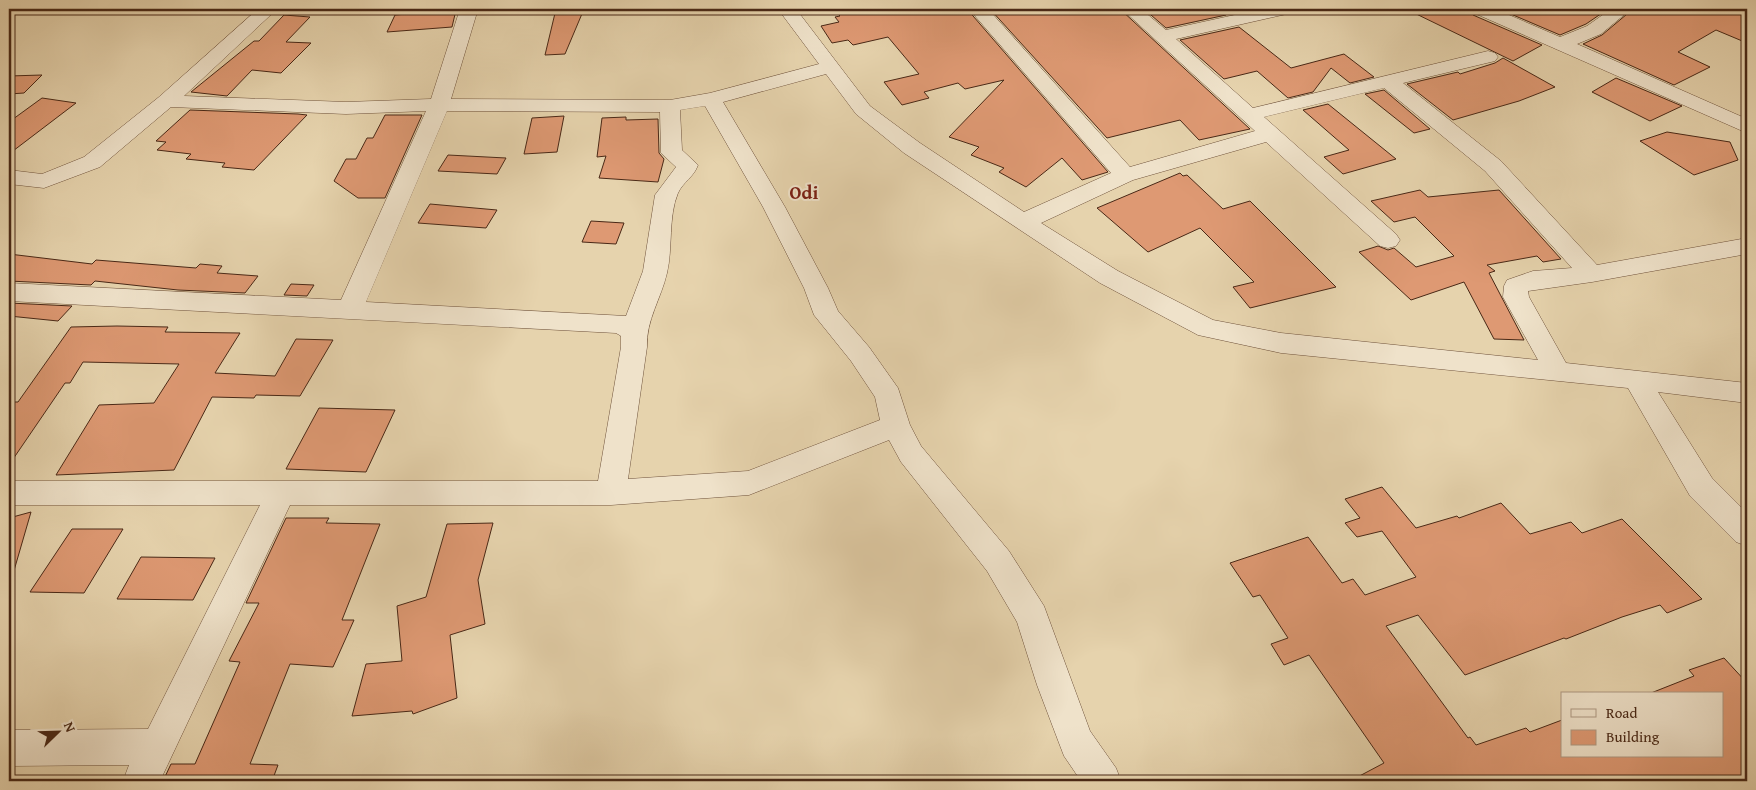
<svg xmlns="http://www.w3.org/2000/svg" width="1756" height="790" viewBox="0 0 1756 790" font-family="'Gentium Book Plus',serif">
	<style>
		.building { fill: #de9973; stroke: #492816 }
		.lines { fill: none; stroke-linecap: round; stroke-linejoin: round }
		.minor-casing { stroke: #70533c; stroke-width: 1 }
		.minor { fill: #efe2ca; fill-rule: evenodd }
		.labels { text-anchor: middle; stroke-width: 4; stroke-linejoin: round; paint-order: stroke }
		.quarter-label { font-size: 19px; font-weight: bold; fill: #7a1f14; stroke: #efe2ca }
	</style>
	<rect width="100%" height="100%" fill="#e6d3ad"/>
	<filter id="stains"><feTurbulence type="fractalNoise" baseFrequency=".004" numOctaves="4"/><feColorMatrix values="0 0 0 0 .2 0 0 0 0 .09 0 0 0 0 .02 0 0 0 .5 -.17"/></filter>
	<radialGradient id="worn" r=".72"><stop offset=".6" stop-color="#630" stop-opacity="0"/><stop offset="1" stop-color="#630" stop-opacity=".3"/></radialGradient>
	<!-- building -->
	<g class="building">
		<path d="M556,9h28l-19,45 -20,1z"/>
		<path d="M833,9h134l141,163 -26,8 -20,-22 -36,29 -27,-15 5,-4 -33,-13 8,-8 -30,-10 55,-57 -39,9 -7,-6 -34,9 5,6 -27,7 -18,-23 35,-8 -31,-37 -35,8 -5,-5 -16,3 -11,-17 18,-4 -4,-5 5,-1z"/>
		<path d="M990,9h130l130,120 -51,11 -19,-20 -73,18z"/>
		<path d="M1144,9h74l8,6 -60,13z"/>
		<path d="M1406,9h63l4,6 69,30 -29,16z"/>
		<path d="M1499,9h109l-22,15 -26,11z"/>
		<path d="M1633,9h114v34l-31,-13 -38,22 32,15 -36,18 -91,-41 19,-9z"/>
		<path d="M456,10l-4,17 -65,5 8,-17z"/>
		<path d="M284,15l26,2 -24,25 25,1 -30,30 -29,-3 -25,26 -36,-4 63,-51h5z"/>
		<path d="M1239,27l52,41 53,-14 30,23 -24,6 -19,-15 -18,24 -25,6 -31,-27 -33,8 -44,-39z"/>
		<path d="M1503,58l52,29 -36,14 -66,19 -46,-36 51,-12 2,2 35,-11z"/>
		<path d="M42,75l-18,18 -15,1v-18z"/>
		<path d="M1616,78l66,28 -32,15 -58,-29z"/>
		<path d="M1384,90l46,39 -16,4 -49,-39z"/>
		<path d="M42,98l34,5 -67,51v-32z"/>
		<path d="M1328,104l68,55 -53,15 -19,-17 25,-7 -46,-40z"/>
		<path d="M190,110l108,4 9,1 -53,55 -32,-3 3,-4 -39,-4 5,-5 -34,-4 9,-8 -10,-1z"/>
		<path d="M385,115h37l-37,83h-27l-24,-17 12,-22h10l11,-21h6z"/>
		<path d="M564,116l-7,36 -33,2 8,-36z"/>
		<path d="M626,117v3l32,-1 1,34 5,6 -6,23 -59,-4 7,-22 -9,1 5,-39z"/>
		<path d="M1667,132l63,10 8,18 -44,15 -54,-34z"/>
		<path d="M448,155l58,3 -9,16 -59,-3z"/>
		<path d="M1180,173l3,3 4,-1 36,34 27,-8 86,86 -86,21 -17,-21 21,-5 -54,-54 -52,24 -51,-44z"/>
		<path d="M1420,190l8,7 71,-7 62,69 -18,3 -6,-6 -50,9 8,6 -6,2 35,67 -30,-1 -30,-57 -53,18 -52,-48 19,-6 10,4 6,-2 22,19 38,-11 -39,-39 -21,5 -23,-21z"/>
		<path d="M430,204l67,6 -11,18 -68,-5z"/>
		<path d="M591,221l33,2 -8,21 -34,-2z"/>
		<path d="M9,254l83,10 4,-4 100,8 4,-4 22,2 -5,7 41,3 -13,17 -67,-3 -83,-9 -4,4 -82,-4z"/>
		<path d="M291,284l23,1 -7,11 -23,-1z"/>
		<path d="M9,303l63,3 -14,15 -49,-5z"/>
		<path d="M117,326l51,1 -3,5 75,1 -25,40 60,3 21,-37 37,1 -33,56 -44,-1 -2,3 -42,-1 -38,73 -118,5 43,-70 55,-2 25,-39 -96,-2 -13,21h-5l-56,82v-63h9l53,-75z"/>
		<path d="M319,408l76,2 -29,62 -80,-3z"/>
		<path d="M1382,487l34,41 41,-12 2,2 42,-15 29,31 41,-12 11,11 40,-14 80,80 -35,14 -7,-8 -38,12 -56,22 -2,-1 -99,37 -47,-60 -32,11 82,112 2,-1 6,8 50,-17 4,4 32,-12v36h160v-62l-71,-1 43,-17 -5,-6 35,-12 23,25v98h-397l34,-18 -75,-108 -25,10 -13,-21 17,-6 -28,-43 -7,2 -23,-34 78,-26 34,46 11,-4 12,16 51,-18 -34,-46 -25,6 -12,-14 15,-5 -15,-19z"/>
		<path d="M31,512l-18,62 -4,-1v-55z"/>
		<path d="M286,518h43l-3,5 54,1 -38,96h12l-21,47 -43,-3 -40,100 28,1 -6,16h-109l8,-17h24l45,-102 -11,-1 30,-58h-13z"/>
		<path d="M493,523l-15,57 7,44 -35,11 7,63 -44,16 -1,-3 -60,5 14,-52 36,-3 -5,-55 29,-9 21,-73z"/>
		<path d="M72,529h51l-39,64 -54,-1z"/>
		<path d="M141,557l74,1 -22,42 -76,-1z"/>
	</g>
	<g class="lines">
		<defs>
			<g id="minor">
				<path d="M258,9h19l-93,87 162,6 85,-3 29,-90h18l-27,90 219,1 40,-7 109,-29 -41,-55h18l74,97 50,37 104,69 87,-39 -142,-164h19l142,158 125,-36 -133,-122h19l25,21 96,-21h32l-3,4 -115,26 77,69 235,-57 7,2 3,4 -3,4 -92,22 98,78 96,104 150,-27v16l-155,28 -64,9 1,6 37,66 181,20v20l-89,-11 54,86 35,35v33l-11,-4 -46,-46 -62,-108 -347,-35 -83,-18 -98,-52 -196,-130 -48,-39 -30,-40 -103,28 62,105 43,81 10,23 31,36 29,41 12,37 11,21 88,105 35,55 46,125 26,37 5,13h-40l-17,-25 -5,-13 -22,-58 -20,-63 -30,-51 -86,-109 -12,-22 -140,55 -138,10h-321l-130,276h-37l6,-16 -120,1v-36l139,-1 112,-224h-251v-24h589l23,-134v-11l-5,-3 -607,-32v-18l332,17 85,-189 -80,3 -175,-7 -71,60 -56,21 -35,-4v-14l33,4 42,-17 75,-60zM1384,88l101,83 87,97 -39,3 -26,9 -3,6 -1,11 35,63 -257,-27 -68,-13 -95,-49 -77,-48 92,-43 133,-38 114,104 8,2 8,-2 4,-6 -4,-6 -132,-117zM705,106l58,101 41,81 10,27 37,46 24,36 5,23 -132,51 -120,8 19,-132c-1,-27 14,-48 20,-74 6,-25 1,-56 11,-80 5,-11 16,-16 20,-28l-16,-15 -2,-40zM447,111l213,1 1,41 15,14 -21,28 -12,76 -17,45 -260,-14z"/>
				<path d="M1471,9h24l65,28 27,-11 24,-17h20l-30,25 -24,10 170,75v14l-273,-120z"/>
			</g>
		</defs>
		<!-- minor casing -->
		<use href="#minor" class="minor-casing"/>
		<!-- minor -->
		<use href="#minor" class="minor"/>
	</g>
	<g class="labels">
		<!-- quarter labels -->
		<g class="quarter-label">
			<text x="804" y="199">Odi</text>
		</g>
	</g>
	<!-- margin -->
	<rect width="1756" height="790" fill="none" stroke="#e6d3ad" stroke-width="30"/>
	<rect x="10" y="10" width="1736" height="770" fill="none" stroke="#492816" stroke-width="2.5"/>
	<rect x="15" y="15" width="1726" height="760" fill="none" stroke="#492816"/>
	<!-- legend -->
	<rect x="1561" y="692" width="162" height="65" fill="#efe2ca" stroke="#ad9882"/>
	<rect x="1571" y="709" width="25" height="8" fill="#efe2ca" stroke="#ad9882"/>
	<text x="1606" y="718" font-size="15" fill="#492816">Road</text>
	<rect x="1571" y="730" width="25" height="15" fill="#de9973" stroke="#ad9882"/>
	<text x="1606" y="742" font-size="15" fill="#492816">Building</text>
	<!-- north arrow -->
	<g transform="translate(58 732) rotate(67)" stroke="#efe2ca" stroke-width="4" paint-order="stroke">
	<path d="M0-4L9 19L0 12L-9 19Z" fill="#492816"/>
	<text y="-8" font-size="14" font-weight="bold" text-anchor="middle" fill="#492816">N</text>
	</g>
	<rect width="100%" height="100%" filter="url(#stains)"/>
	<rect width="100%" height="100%" fill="url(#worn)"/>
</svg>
